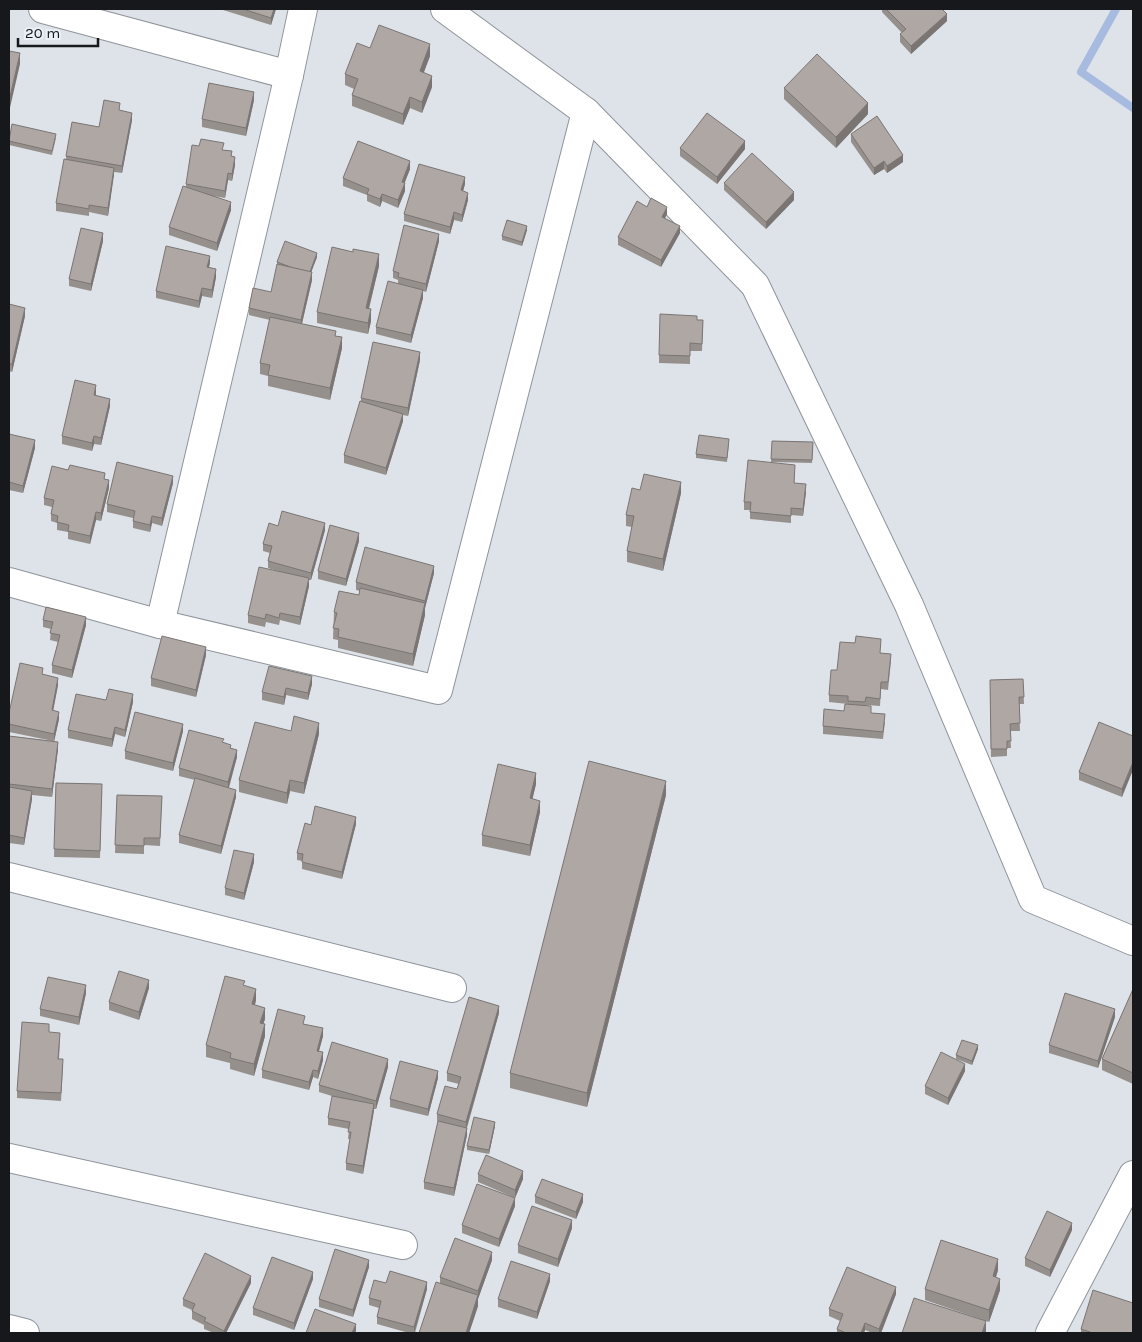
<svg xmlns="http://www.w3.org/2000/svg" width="1142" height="1342" viewBox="0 0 1142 1342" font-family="Karla,sans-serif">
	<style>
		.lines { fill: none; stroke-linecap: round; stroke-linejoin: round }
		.stream { stroke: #a7bbe1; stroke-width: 8 }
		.minor-casing { stroke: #8f949a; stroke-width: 30 }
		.minor { stroke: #fff; stroke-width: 28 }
		.wall { fill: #96908d }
		.shaded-wall { fill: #7a7573 }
		.building { fill: #afa7a4; stroke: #7a7573 }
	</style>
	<rect width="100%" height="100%" fill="#dde3e9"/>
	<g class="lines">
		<!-- stream -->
		<path class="stream" d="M1116,9l-35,63 52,36"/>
		<defs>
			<g id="minor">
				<path d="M43,9l246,66"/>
				<path d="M303,9l-14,66 -129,549 278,66 148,-578 169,173 154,320 124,294 100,42"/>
				<path d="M445,9l141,103"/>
				<path d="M9,582l151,42"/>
				<path d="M9,877l443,111"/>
				<path d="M9,1158l394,87"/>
				<path d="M9,1329l16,4"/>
				<path d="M1050,1333l83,-158"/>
			</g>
		</defs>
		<!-- minor casing -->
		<use href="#minor" class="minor-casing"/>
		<!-- minor -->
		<use href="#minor" class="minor"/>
	</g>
	<!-- wall -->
	<g class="wall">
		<path d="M223,9h53l-5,16 -48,-15z"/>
		<path d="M882,9h60l5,12 -36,33 -11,-12v-8l2,-1 -20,-21z"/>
		<path d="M370,48l60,8 -6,16 8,15 -10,26 -12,-5 -7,17 -51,-19v-11l2,-6 -9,-4v-11z"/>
		<path d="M784,88l84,26 -32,34 -52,-49z"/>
		<path d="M254,100l-8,36 -44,-9v-8z"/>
		<path d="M120,110l12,10 -10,53 -8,-1 -6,44 -19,-4v4l-33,-5v-8l10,-43v-4z"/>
		<path d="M851,134l52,28 -16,11 -3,-4 -10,6 -23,-33z"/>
		<path d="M9,138h47l-4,17 -43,-10z"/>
		<path d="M680,148l65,1 -28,35 -37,-28z"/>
		<path d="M224,150l8,6 3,9 -3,16 -4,-1 -3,18 -12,-2 18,14 -14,41 -48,-16v-8l17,-40v-3z"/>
		<path d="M410,169l-6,14 1,8 -7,17 -16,-7 -2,6 -13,-6v-6l-24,-9v-8z"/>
		<path d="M724,183l70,17 -28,29 -42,-39z"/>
		<path d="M465,184l-2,7 5,9 -6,22 -8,-2 -4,14 -46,-13v-7z"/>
		<path d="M647,207l20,7 -2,4 15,15 -19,34 -43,-22v-8z"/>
		<path d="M527,230l-5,16 -20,-6v-4z"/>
		<path d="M103,241l-12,50 -22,-5v-7z"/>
		<path d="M439,241l-13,51 -3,-1v7l-12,45 -35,-9v-7l22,-43v-4l-5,-2v-7z"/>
		<path d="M317,257l-6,15 1,8 -10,44 34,12 6,12 -12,52 -62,-14v-10l-8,-2v-11l10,-43 -21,-5v-7l22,-16 6,-26v-4z"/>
		<path d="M210,263l-1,4 7,10 -4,21 -10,-2 -3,12 -43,-10v-7z"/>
		<path d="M379,266l-10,43 2,12 -3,13 -51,-11v-11z"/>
		<path d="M9,304l16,12 -13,56 -3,-1z"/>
		<path d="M697,320h6l-1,31h-12v13l-31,-1v-8z"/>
		<path d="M420,360l-12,56 -5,-1v6l-17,54 -42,-12v-8l17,-53v-4z"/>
		<path d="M96,393v2l14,11 -9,39 -7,-1 -2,7 -30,-7v-8z"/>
		<path d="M9,434l26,14 -12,45 -14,-3z"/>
		<path d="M772,441l41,1 -1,21 -41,-1z"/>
		<path d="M729,443l-2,19 -31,-4v-4z"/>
		<path d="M795,473l-1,10 12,9 -3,24 -12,-1v8l-41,-4v-9h-6v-8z"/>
		<path d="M105,479l4,9 -8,33 -5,-1 -6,24 -22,-5v-7l-11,-2v-7l-6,-2v-7l1,-7 -8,-2v-7z"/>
		<path d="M173,483l-11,43 -10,-3 -2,9 -17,-4v-10l-26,-6v-8z"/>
		<path d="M681,493l-18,78 -36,-9v-11l5,-24 -6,-1v-11z"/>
		<path d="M278,526l47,4 -14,50h-2v6l-9,39 -20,-5 -1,5 -13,-3 -1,5 -17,-4v-8l39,-41 -19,-6v-7l2,-8 -7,-2v-7z"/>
		<path d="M359,541l-13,45 -28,-7v-8z"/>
		<path d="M434,573l-9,35v7l-12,51 -75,-18v-8l-5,-1 1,-27 25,-17 1,-4 -4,-1v-8z"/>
		<path d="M43,620l43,5 -14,53 -20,-5v-8l6,-23 -8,-2 1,-11 -8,-2z"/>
		<path d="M881,653l10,8 -3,29 -7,-1 -1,17 -14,-1v1l5,7 14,9 -2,17 -60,-5v-8l21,-15 4,-7 -19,-2v-7l8,-25z"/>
		<path d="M206,655l-10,42 -45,-11v-8z"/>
		<path d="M43,674l15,11 -5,25 6,9 -5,22 4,8 -6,48 -20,-2v4l-8,46 -15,-2v-107l44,5 -44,-9v-19z"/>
		<path d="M1023,679l1,25h-5l1,27h-10l1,17h-4v8l-16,1 -1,-77z"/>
		<path d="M312,684l-4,16 -22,-5 -2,10 -22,-5v-8z"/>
		<path d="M133,702l-8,35 -10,-3 -3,13 -44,-9v-8z"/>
		<path d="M183,731l-10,40 -48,-12v-8z"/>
		<path d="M291,731l28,3 -15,60 -14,-3 -3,13 -48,-12v-12z"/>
		<path d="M1133,736l-11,61 -43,-17v-8z"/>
		<path d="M224,743l7,5 6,9 -8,31 7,9 -15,57 -42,-11v-8l16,-55 -16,-4v-8z"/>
		<path d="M56,783l46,1 -2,74 -46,-1z"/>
		<path d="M536,784l-4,15 8,13 -10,44 -48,-10v-11z"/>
		<path d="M117,795l45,1 -2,50 -16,-1v9l-29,-1z"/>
		<path d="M666,795l-79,312 -77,-19v-15z"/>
		<path d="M356,824l-14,55 -40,-10v-8l-5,-1v-7l14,-28z"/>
		<path d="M254,862l-10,38 -19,-5v-7z"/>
		<path d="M245,986l11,14 -1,5 10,14 -2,5 2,12 -11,40 -24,-7v-6l-24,-6v-12z"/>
		<path d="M149,988l-10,32 -30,-10v-8z"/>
		<path d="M1133,989v95l-31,-14v-11z"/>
		<path d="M86,993l-7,32 -39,-9v-7z"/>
		<path d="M499,1013l-32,115v7l-13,61 -30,-7v-7l14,-61h-1v-7l20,-25 2,-5 -12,-3v-8z"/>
		<path d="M1115,1017l-17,51 -49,-15v-8z"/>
		<path d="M305,1024l18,12 -4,15 4,9 -5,19 -5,-2 -4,13 -47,-12v-8z"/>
		<path d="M49,1032l11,8 -1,19 4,7 -2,35 -44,-3v-7z"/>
		<path d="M978,1049l-6,16 -16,-6v-4z"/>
		<path d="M388,1067l-12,42h-2l-11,65 -17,-4v-7l4,-24h-2l1,-10 -21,-4v-7l7,-21 -16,-5v-7z"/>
		<path d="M965,1071l-17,34 -23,-11v-8z"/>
		<path d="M438,1078l-10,38 -38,-9v-8z"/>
		<path d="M495,1126l-6,28 -22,-4v-4z"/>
		<path d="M478,1174l45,5 -8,19 -37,-16z"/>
		<path d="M535,1196l48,6 -7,17 -41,-16z"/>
		<path d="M515,1206l-16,41 -37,-14v-8z"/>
		<path d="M572,1228l-14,39 -40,-14v-8z"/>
		<path d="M1072,1230l-22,47 -25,-11v-8z"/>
		<path d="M492,1260l-14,39v7l-9,27h-50l21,-50v-6z"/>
		<path d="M369,1267l-16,50 -34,-10v-8z"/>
		<path d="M998,1270l-2,7 4,13 -11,32 -64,-22v-11z"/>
		<path d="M313,1279l-19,51 -41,-15v-7z"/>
		<path d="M550,1281l-13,38 -39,-12v-8z"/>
		<path d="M251,1283l-25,50h-12l-10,-4v-4l-12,-6v-9l-9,-4v-7z"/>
		<path d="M386,1283l41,6 -12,44h-6l-32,-9v-7l2,-9 -10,-3v-7z"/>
		<path d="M896,1294l-15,39h-9l-7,-3 -1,3h-27v-4l3,-8 -11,-5v-7z"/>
		<path d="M1081,1329l52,4h-52z"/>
	</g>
	<!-- shaded-wall -->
	<g class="shaded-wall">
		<path d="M274,9h2l-5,16v-7z"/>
		<path d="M947,14v7l-36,33v-8z"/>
		<path d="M430,44v12l-10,26v-11z"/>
		<path d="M20,53v11l-11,48v-11z"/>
		<path d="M432,76v11l-10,26v-11z"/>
		<path d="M254,92v8l-8,36v-8z"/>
		<path d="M410,97v11l-7,17v-11z"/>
		<path d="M868,103v11l-32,34v-11z"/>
		<path d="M132,113v7l-10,53v-7z"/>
		<path d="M745,141v8l-28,35v-7z"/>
		<path d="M903,155v7l-16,11v-7z"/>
		<path d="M235,157v8l-3,16v-7z"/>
		<path d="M410,161v8l-8,21v-8z"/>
		<path d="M884,161v8l-10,6v-7z"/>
		<path d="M114,168v7l-6,41v-8z"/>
		<path d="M228,173v7l-3,18v-7z"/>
		<path d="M465,177v7l-4,14v-8z"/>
		<path d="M405,183v8l-7,17v-8z"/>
		<path d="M794,192v8l-28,29v-7z"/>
		<path d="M468,193v7l-6,22v-7z"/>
		<path d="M382,194v7l-2,6v-8z"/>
		<path d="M231,202v8l-14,41v-8z"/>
		<path d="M667,207v7l-5,10v-7z"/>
		<path d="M454,212v8l-4,14v-7z"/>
		<path d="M527,226v4l-5,16v-4z"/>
		<path d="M680,226v7l-19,34v-7z"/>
		<path d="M103,233v8l-12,50v-7z"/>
		<path d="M439,234v7l-13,51v-8z"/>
		<path d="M317,253v4l-8,21v-4z"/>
		<path d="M379,254v12l-13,53v-11z"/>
		<path d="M210,256v7l-3,11v-7z"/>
		<path d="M216,269v8l-4,21v-8z"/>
		<path d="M312,272v8l-11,47v-7z"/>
		<path d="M202,288v8l-3,12v-7z"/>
		<path d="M423,290v8l-12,45v-8z"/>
		<path d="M25,308v8l-13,56v-8z"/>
		<path d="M371,309v12l-3,13v-11z"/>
		<path d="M342,337v11l-12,52v-12z"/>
		<path d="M420,352v8l-12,56v-8z"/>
		<path d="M96,385v8l-2,9v-7z"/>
		<path d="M110,399v7l-9,39v-7z"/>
		<path d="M403,414v7l-17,54v-7z"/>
		<path d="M94,436v8l-2,7v-8z"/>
		<path d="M35,440v8l-12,45v-7z"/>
		<path d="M173,476v7l-11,43v-8z"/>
		<path d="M109,480v8l-8,33v-8z"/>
		<path d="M681,482v11l-18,78v-12z"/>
		<path d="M806,484v8l-3,24v-7z"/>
		<path d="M96,512v8l-6,24v-8z"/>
		<path d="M152,516v7l-2,9v-7z"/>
		<path d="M325,523v7l-14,50v-7z"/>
		<path d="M359,533v8l-13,45v-7z"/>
		<path d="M434,566v7l-9,35v7l-12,51v-12l12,-53z"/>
		<path d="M309,578v8l-9,39v-8z"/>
		<path d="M86,617v8l-14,53v-8z"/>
		<path d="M206,647v8l-10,42v-7z"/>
		<path d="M312,676v8l-4,16v-7z"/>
		<path d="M58,678v7l-6,32v-7z"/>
		<path d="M286,688v7l-2,10v-8z"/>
		<path d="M133,694v8l-8,35v-7z"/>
		<path d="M59,712v7l-5,23v-8z"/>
		<path d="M319,723v11l-15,60v-11z"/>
		<path d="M183,724v7l-10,40v-8z"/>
		<path d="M115,727v7l-3,13v-8z"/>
		<path d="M58,742v7l-6,48v-8z"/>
		<path d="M237,750v7l-9,32v-7z"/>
		<path d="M1133,762v8l-11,27v-8z"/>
		<path d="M536,773v11l-6,26v-12z"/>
		<path d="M290,780v11l-3,13v-11z"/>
		<path d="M666,781v14l-79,312v-14z"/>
		<path d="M236,790v7l-15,57v-8z"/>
		<path d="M32,791v8l-8,46v-7z"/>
		<path d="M540,801v11l-10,44v-11z"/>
		<path d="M356,817v7l-14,55v-7z"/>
		<path d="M254,854v8l-10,38v-7z"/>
		<path d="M149,980v8l-10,32v-8z"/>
		<path d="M86,985v8l-7,32v-8z"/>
		<path d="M256,989v11l-4,15v-11z"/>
		<path d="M499,1006v7l-33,116v-7z"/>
		<path d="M265,1008v11l-5,15v-11z"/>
		<path d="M1115,1009v8l-17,51v-7z"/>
		<path d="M265,1024v12l-11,40v-12z"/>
		<path d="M323,1028v8l-6,22v-7z"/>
		<path d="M978,1045v4l-6,16v-4z"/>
		<path d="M323,1052v8l-5,19v-8z"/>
		<path d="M388,1059v8l-12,42v-8z"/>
		<path d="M965,1064v7l-17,34v-7z"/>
		<path d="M313,1070v7l-4,13v-8z"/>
		<path d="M438,1071v7l-10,38v-7z"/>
		<path d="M374,1104v7l-11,63v-8z"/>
		<path d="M495,1122v4l-6,28v-4z"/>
		<path d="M467,1128v7l-13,61v-8z"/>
		<path d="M523,1171v8l-8,19v-8z"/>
		<path d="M583,1194v8l-7,17v-7z"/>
		<path d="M515,1198v8l-16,41v-8z"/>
		<path d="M572,1220v8l-14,39v-8z"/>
		<path d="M1072,1223v7l-22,47v-7z"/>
		<path d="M492,1252v8l-14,39v7l-9,27h-3l12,-38v-4z"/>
		<path d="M998,1259v11l-5,17v-11z"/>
		<path d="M369,1260v7l-16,50v-7z"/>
		<path d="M313,1272v7l-19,51v-7z"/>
		<path d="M550,1274v7l-13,38v-7z"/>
		<path d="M251,1276v7l-25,50h-2v-2z"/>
		<path d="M1000,1279v11l-11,32v-12z"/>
		<path d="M427,1282v7l-13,44v-6z"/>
		<path d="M896,1287v7l-15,39h-2v-4z"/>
		<path d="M986,1321v12h-4z"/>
		<path d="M865,1323v7l-1,3h-3z"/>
		<path d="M356,1324v7l-1,2h-3z"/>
	</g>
	<!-- building -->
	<g class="building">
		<path d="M243,9h31l-3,9z"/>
		<path d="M886,9h56l5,5 -36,32 -11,-12 6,-5z"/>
		<path d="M379,25l51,19 -10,27 12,5 -10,26 -12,-5 -7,17 -51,-19 6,-16 -13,-5 12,-31 13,5z"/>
		<path d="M9,51l11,2 -11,48z"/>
		<path d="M817,54l51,49 -32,34 -52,-49z"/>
		<path d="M209,83l45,9 -8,36 -44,-9z"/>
		<path d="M104,100l16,3 -1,7 13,3 -10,53 -56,-10 6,-34 27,5z"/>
		<path d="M707,113l38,28 -28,36 -37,-29z"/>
		<path d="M877,116l26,39 -16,11 -3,-5 -10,7 -23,-34z"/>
		<path d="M12,124l44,10 -4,17 -43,-10z"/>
		<path d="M201,139l23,4 -2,7 10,1 -1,5 4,1 -3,17 -4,-1 -3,18 -39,-7 6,-39 7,1z"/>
		<path d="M358,141l52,20 -8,21 3,1 -7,17 -16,-6 -2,5 -13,-5 2,-5 -26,-11z"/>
		<path d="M752,153l42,39 -28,30 -42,-39z"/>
		<path d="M64,159l50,9 -6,40 -19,-3v4l-33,-6z"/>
		<path d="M419,164l46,13 -4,13 7,3 -6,22 -8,-3 -4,15 -46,-13z"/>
		<path d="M183,186l48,16 -14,41 -48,-16z"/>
		<path d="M651,198l16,9 -5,10 18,9 -19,34 -43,-23 19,-36 10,6z"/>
		<path d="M507,220l20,6 -5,16 -20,-6z"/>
		<path d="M404,225l35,9 -13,50 -28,-7 1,-4 -6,-2z"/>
		<path d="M81,228l22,5 -12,51 -22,-5z"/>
		<path d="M285,241l32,12 -7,19 -17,-4 -16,-6z"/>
		<path d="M166,246l44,10 -3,11 9,2 -4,21 -10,-2 -3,13 -43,-10z"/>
		<path d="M332,247l21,5v-3l26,5 -13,54 5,1 -3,14 -51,-11z"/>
		<path d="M277,264l35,8 -11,48 -52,-12 4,-20 18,4z"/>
		<path d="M388,281l35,9 -12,45 -35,-8z"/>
		<path d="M9,304l16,4 -13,56h-3z"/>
		<path d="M660,314l37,2v4h6l-1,24 -12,-1v13l-31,-1z"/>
		<path d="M270,317l66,14 -1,5 7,1 -12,51 -62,-13 2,-10 -10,-2z"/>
		<path d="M373,342l47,10 -12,56 -47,-10z"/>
		<path d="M75,380l21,5 -2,10 16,4 -9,39 -7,-2 -2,7 -30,-7z"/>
		<path d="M360,401l43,13 -17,54 -42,-13z"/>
		<path d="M9,434l26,6 -12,46 -14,-4z"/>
		<path d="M699,435l30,4 -2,19 -31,-4z"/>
		<path d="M772,441l41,1 -1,18 -41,-1z"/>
		<path d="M748,460l47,5 -1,18 12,1 -3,25 -12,-1v8l-41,-4 1,-10h-7z"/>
		<path d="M117,462l56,14 -11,42 -10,-2 -2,9 -17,-4 2,-10 -28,-7z"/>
		<path d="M70,465l35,8 -1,6 5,1 -8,33 -5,-1 -6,24 -22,-5 1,-6 -12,-3 1,-6 -7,-2 3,-14 -10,-2 8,-32 16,4z"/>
		<path d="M644,474l37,8 -18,77 -36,-8 7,-35 -8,-1 6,-27 8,2z"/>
		<path d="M282,511l43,12 -14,50 -43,-12 4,-15 -9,-2 6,-21 9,3z"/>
		<path d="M330,525l29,8 -13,46 -28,-8z"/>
		<path d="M365,547l69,19 -9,35 -69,-19z"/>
		<path d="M259,567l50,11 -9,39 -20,-4 -1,5 -13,-4 -1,5 -17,-4z"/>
		<path d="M360,588l65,15 -12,51 -75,-17 1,-8 -6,-1 4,-15 -3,-1 5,-21 20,4z"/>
		<path d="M46,607l40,10 -14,53 -20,-5 8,-30 -10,-2 3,-11 -10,-2z"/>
		<path d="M162,636l44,11 -10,43 -45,-12z"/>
		<path d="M856,636l25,3 -1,14 11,1 -3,28h-7l-1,17 -14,-2 -1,5 -17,-1v-5l-19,-1 2,-25h6l3,-28 15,1z"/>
		<path d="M20,663l23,5 -1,6 16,4 -6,32 7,2 -5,22 -45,-10v-11z"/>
		<path d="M269,666l43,10 -4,17 -22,-5 -2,9 -22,-5z"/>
		<path d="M1023,679l1,18h-5l1,26 -10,1 1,17h-4v8h-16l-1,-69z"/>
		<path d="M109,689l24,5 -8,36 -10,-3 -3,12 -44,-9 8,-36 30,6z"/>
		<path d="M845,704l26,2v7l14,1 -2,18 -60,-6 1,-17 20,2z"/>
		<path d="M135,712l48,12 -10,39 -48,-12z"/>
		<path d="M294,716l25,7 -15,60 -14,-3 -3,13 -48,-13 16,-58 36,9z"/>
		<path d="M1099,722l34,14v26l-11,27 -43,-17z"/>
		<path d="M189,730l35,9 -2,3 9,3 -1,3 7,2 -9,32 -49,-14z"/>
		<path d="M9,736l49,6 -6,47 -43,-5z"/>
		<path d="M589,761l77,20 -79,312 -77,-20z"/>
		<path d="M498,764l38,9 -6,25 10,3 -10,44 -48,-10z"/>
		<path d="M195,778l41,12 -15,56 -42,-11z"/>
		<path d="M56,783l46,1 -2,67 -46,-2z"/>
		<path d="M9,787l23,4 -8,47 -15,-3z"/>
		<path d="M117,795l45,1 -2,42h-16v8l-29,-1z"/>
		<path d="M315,806l41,11 -14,55 -40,-10 1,-8 -6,-1 8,-30 6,2z"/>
		<path d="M234,850l20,4 -10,39 -19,-5z"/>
		<path d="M119,971l30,9 -10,32 -30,-10z"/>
		<path d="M225,976l20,5 -2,4 13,4 -4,15 13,4 -5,15 5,1 -11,40 -24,-6 1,-5 -25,-8z"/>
		<path d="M48,977l38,8 -7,32 -39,-8z"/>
		<path d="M1133,989v84l-31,-14z"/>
		<path d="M1065,993l50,16 -17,52 -49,-16z"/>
		<path d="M469,997l30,9 -33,116 -29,-8 8,-28 12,3 4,-12 -14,-4z"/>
		<path d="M278,1009l27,7 -2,8 20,4 -6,23 6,1 -5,19 -5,-1 -4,12 -47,-12z"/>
		<path d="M22,1022l27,2v8l11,1 -2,26h5l-2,34 -44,-2z"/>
		<path d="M962,1040l16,5 -6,16 -16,-6z"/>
		<path d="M332,1042l56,17 -12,42 -57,-16z"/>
		<path d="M941,1052l24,12 -17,34 -23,-12z"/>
		<path d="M400,1061l38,10 -10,38 -38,-10z"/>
		<path d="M332,1096l42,8 -11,62 -17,-3 5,-31h-3l2,-10 -22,-4z"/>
		<path d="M474,1117l21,5 -6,28 -22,-4z"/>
		<path d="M438,1121l29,7 -13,60 -30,-6z"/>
		<path d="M486,1155l37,16 -8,19 -37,-16z"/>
		<path d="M542,1179l41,15 -7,18 -41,-16z"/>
		<path d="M477,1184l38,14 -16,41 -37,-14z"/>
		<path d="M532,1206l40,14 -14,39 -40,-14z"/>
		<path d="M1047,1211l25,12 -22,47 -25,-12z"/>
		<path d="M455,1238l37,14 -14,39 -38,-14z"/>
		<path d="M941,1240l57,19 -5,17 7,3 -11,31 -64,-21z"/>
		<path d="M335,1249l34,11 -16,50 -34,-11z"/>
		<path d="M205,1253l46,23 -27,55 -20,-10 2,-3 -14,-7 3,-7 -12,-5z"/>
		<path d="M272,1257l41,15 -19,51 -41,-15z"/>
		<path d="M511,1261l39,13 -13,38 -39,-13z"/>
		<path d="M847,1267l49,20 -17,42 -14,-6 -4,10h-15l-9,-4 6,-15 -14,-5z"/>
		<path d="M390,1271l37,11 -13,45 -37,-10 4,-16 -12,-3 5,-18 12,3z"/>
		<path d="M436,1282l42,13 -12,38h-47z"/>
		<path d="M1093,1290l40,13v30h-40l-12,-4z"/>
		<path d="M914,1298l72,23 -4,12h-80z"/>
		<path d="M315,1309l41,15 -4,9h-46z"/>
	</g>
	<!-- border -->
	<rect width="1142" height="1342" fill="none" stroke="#16181b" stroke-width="20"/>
	<!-- scale -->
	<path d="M18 38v8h80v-8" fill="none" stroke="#16181b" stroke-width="2.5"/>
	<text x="25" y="38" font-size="15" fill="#16181b" stroke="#eaf0f7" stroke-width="4" paint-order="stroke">20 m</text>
</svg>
